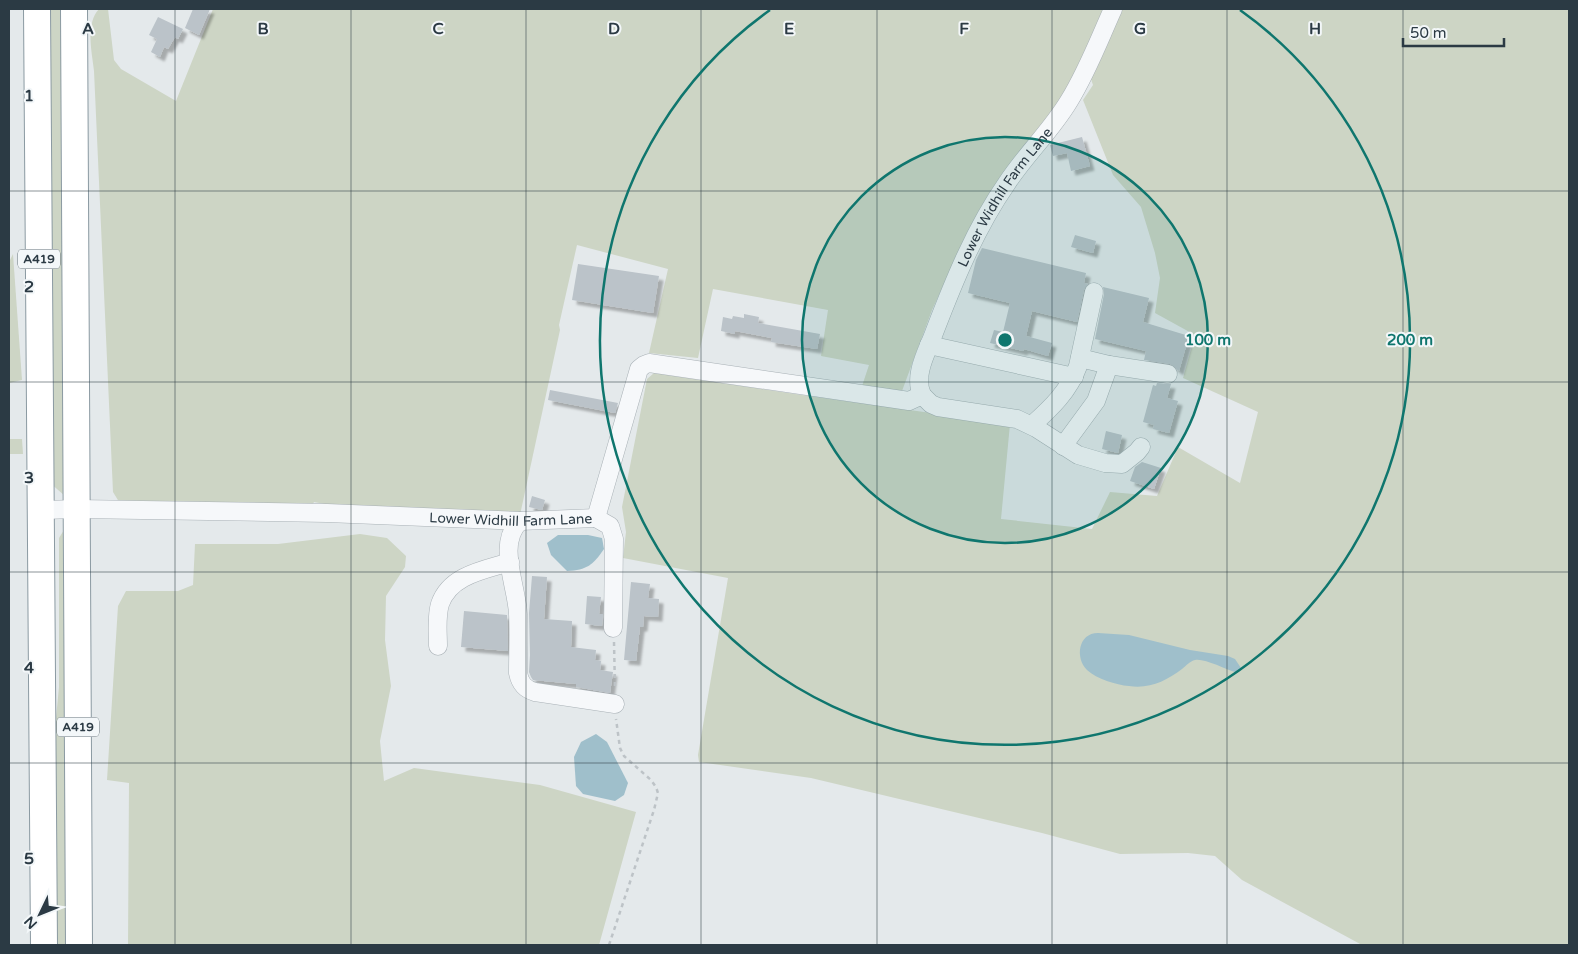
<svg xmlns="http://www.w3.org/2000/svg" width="1578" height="954" viewBox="0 0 1578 954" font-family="'Varela Round',sans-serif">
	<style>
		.green { fill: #cdd5c5 }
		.water { fill: #9fbfcb }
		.building { fill: #bbc3c9; filter: url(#shadow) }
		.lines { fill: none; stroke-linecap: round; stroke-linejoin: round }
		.minor-casing { stroke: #a9b1b6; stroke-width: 19 }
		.highway-casing { stroke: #8b9aa2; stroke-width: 28 }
		.path { stroke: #bdc3c7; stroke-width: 2.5; stroke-dasharray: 4 4; stroke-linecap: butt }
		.minor { stroke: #f6f8fa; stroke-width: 18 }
		.highway { stroke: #fff; stroke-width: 26 }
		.grid { fill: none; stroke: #2b3a44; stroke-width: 1; stroke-opacity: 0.55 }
		.ring { fill: none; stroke: #0f766e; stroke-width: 2.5 }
		.labels { text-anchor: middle; stroke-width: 4; stroke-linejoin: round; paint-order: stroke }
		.shield { fill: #f3f7f9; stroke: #67737a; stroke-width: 1 }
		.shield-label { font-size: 12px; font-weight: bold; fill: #2b3a44 }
		.street-label { font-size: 14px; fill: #2b3a44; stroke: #f3f7f9 }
		.grid-label { font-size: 16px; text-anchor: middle; font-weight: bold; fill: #2b3a44; stroke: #f3f7f9; stroke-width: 4; stroke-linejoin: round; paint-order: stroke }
		.centre { fill: #0f766e; stroke: #f3f7f9; stroke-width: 2.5 }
		.ring-label { font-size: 15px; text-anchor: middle; font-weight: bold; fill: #0f766e; stroke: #f3f7f9; stroke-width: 4; stroke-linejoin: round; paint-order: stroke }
	</style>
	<defs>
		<filter id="shadow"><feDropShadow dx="4.5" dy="4.5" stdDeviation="1" flood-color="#0004"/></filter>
	</defs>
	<rect width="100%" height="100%" fill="#e4e9eb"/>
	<!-- green -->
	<g class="green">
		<path d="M46,9h19v487l-16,-14z"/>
		<path d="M99,9h9l6,51 7,9 55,32 37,-92h894l-31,73 -116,167 -28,61 -30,81 -40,-5 7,-21 -48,-9 7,-46 -115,-21 -15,69 -49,-5 19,-84 -91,-24 -18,80 1,5 -40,185 -185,-9 -21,-4 -6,11 -184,-3 -11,-18 -19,-421c-2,-19 -9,-47 5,-62z"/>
		<path d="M1118,9h451v936h-207l-120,-65 -27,-24 -27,-3 -68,1 -78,-21 -231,-55 -112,-16 -1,-7 30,-177 -105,-20 3,-26 -4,-25 25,-128 7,-6 148,22 208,29 -9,95 91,10 18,-37 47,4 21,-49 62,36 18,-71 -75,-34 12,-43 -40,-22 5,-35 -5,-25 -14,-46 -28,-32 -30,-75 10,-15 -3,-9z"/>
		<path d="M13,254l9,126 -13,3v-121z"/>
		<path d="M9,439h13l1,15h-14z"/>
		<path d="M64,530l7,415h-17l-1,-196 6,-62v-149z"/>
		<path d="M360,534l27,4 19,18 -1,11 -19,29 -1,44 6,46 -11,55 4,40 30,-13 126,17 96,27 -37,133h-471l1,-162 -22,-3 11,-174 8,-15h52l15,-6 2,-41h83z"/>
	</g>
	<!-- water -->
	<g class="water">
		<path d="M558,535h30l14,3 2,11c-11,16 -17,21 -37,22l-16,-16 -4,-12z"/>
		<path d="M1098,633l31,2 61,15 38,6 7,3 6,9 -2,3 -4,1c-10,-3 -31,-14 -40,-12 -5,1 -9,6 -13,9 -16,12 -32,20 -53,17 -13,-1 -32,-7 -42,-16 -12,-12 -9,-37 11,-37z"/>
		<path d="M596,734l11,8 21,41 -4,12 -9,6 -32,-7 -7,-8 -2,-29 7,-15z"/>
	</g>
	<!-- building -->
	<g class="building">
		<path d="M193,9h17l-11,26 -14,-7z"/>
		<path d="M158,17l25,12 -5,10 -3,-2 -7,12 -4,-2 -4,10 -9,-5 6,-13 -8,-4z"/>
		<path d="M1082,137l8,29 -19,5 -4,-18 -14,3 -3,-11z"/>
		<path d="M1075,235l21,6 -3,12 -22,-6z"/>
		<path d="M982,248l104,25 -2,10 4,1 -4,6 -7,32 -45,-11 -6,25 26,7 -4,13 -24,-7 -1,2 -33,-8 4,-13 9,2 7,-29 -42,-10 8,-33z"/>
		<path d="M578,264l81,12 -6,37 -81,-13z"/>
		<path d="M1103,287l46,11 -6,24 46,14 -10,35 -9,-7 -26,-4 2,-9 -51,-12 9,-45z"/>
		<path d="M744,314l15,3 -1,6 62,11 -3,15 -46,-7 1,-4 -37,-7v3l-14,-3 2,-14 9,2 1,-3 11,2z"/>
		<path d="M1157,383l14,1 -4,14 11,3 -9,32 -16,-4 1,-4 -11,-3 10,-37 3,1z"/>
		<path d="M550,390l68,13 -3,10 -67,-13z"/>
		<path d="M1106,431l16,4 -4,18 -16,-4z"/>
		<path d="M1142,462l19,6 -7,21 -24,-8 5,-14z"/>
		<path d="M532,496l13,4 -3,10 -13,-3z"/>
		<path d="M532,576l15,1 -3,42 28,2 -1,26 25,3 -1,10 6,1 -1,9 13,2 -3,21 -34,-6v-3l-43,-4 -2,-3 -2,-5 1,-17 -1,-42z"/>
		<path d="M631,582l19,2 -2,14 11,1 -1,18 -14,-1 -1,11h-3l-4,34 -12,-1z"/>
		<path d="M587,596l14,1 -2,17h4l-1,12 -17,-2z"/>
		<path d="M464,611l43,4 1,36 -47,-4z"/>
	</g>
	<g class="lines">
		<defs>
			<g id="minor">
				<path d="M929,345l145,32"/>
				<path d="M1080,358l29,7 59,9"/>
				<path id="s1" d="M922,395c-9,-20 5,-43 12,-62 20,-52 41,-104 73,-150 19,-29 44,-52 62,-82 18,-29 30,-61 44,-92"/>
				<path d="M1032,425c19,-17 37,-34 46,-59l16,-74"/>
				<path d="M1063,446l33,-45 13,-36"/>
				<path id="s2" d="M42,510l35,-1 250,4 193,8 76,-3"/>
				<path d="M596,518l43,-149 5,-4 5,-2 260,38 13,-6 9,9 7,3 79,12 19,9 42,27 27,8 17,1 15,-12 4,-5"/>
				<path d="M596,518l14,8 4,13 -1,89"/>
				<path d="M520,521c-24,22 -3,65 -2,93 1,20 0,40 0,59 2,10 6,16 17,19l80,12"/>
				<path d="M438,646c0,-13 -2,-29 2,-42 10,-29 44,-34 70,-42"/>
			</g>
			<g id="highway">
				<path d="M37,9l7,936"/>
				<path d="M74,9l5,936"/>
			</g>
		</defs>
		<!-- minor casing -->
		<use href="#minor" class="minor-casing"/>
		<!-- highway casing -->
		<use href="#highway" class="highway-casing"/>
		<!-- path -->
		<g class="path">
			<path d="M614,642l1,47"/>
			<path d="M609,945l45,-135 4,-17 -2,-6 -5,-7 -27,-24 -4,-8 -4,-29"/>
		</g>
		<!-- minor -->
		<use href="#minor" class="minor"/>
		<!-- highway -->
		<use href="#highway" class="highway"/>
	</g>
	<!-- grid -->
	<path class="grid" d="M175,9v936M351,9v936M526,9v936M701,9v936M877,9v936M1052,9v936M1227,9v936M1403,9v936M9,191h1560M9,382h1560M9,572h1560M9,763h1560"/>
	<!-- distance rings -->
	<circle cx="1005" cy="340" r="203" fill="#0f766e" fill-opacity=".12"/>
	<g class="ring">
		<circle cx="1005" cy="340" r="203"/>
		<path d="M1240 10A405 405 0 1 1 770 10"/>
	</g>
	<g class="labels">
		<!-- shield labels -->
		<g class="shield">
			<rect x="18" y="249.5" width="42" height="19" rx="4"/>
			<rect x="57" y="717.5" width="42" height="19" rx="4"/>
		</g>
		<g class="shield-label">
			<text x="39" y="263">A419</text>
			<text x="78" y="731">A419</text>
		</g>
		<!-- street labels -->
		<g class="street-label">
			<text dy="5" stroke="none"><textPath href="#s1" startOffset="219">Lower Widhill Farm Lane</textPath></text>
			<text dy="5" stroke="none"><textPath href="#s2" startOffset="469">Lower Widhill Farm Lane</textPath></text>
		</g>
	</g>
	<g class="grid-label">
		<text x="88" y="34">A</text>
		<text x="263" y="34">B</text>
		<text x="438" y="34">C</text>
		<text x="614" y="34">D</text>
		<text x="789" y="34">E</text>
		<text x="964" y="34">F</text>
		<text x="1140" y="34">G</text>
		<text x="1315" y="34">H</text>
		<text x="29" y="101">1</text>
		<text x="29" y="292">2</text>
		<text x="29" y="483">3</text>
		<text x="29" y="673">4</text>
		<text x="29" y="864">5</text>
	</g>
	<circle cx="1005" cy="340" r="8" class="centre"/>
	<g class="ring-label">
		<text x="1208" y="345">100 m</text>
		<text x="1410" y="345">200 m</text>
	</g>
	<!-- border -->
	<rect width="1578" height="954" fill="none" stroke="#2b3a44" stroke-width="20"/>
	<!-- north arrow -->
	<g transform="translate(40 914) rotate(227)" stroke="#f3f7f9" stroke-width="4" paint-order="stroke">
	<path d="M0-4L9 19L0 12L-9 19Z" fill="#2b3a44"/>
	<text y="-8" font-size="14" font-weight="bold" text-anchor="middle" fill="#2b3a44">N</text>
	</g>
	<!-- scale -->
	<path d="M1403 38v8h101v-8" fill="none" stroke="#2b3a44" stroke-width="2.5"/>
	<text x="1410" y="38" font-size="15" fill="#2b3a44" stroke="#f3f7f9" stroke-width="4" paint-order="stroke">50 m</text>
</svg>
